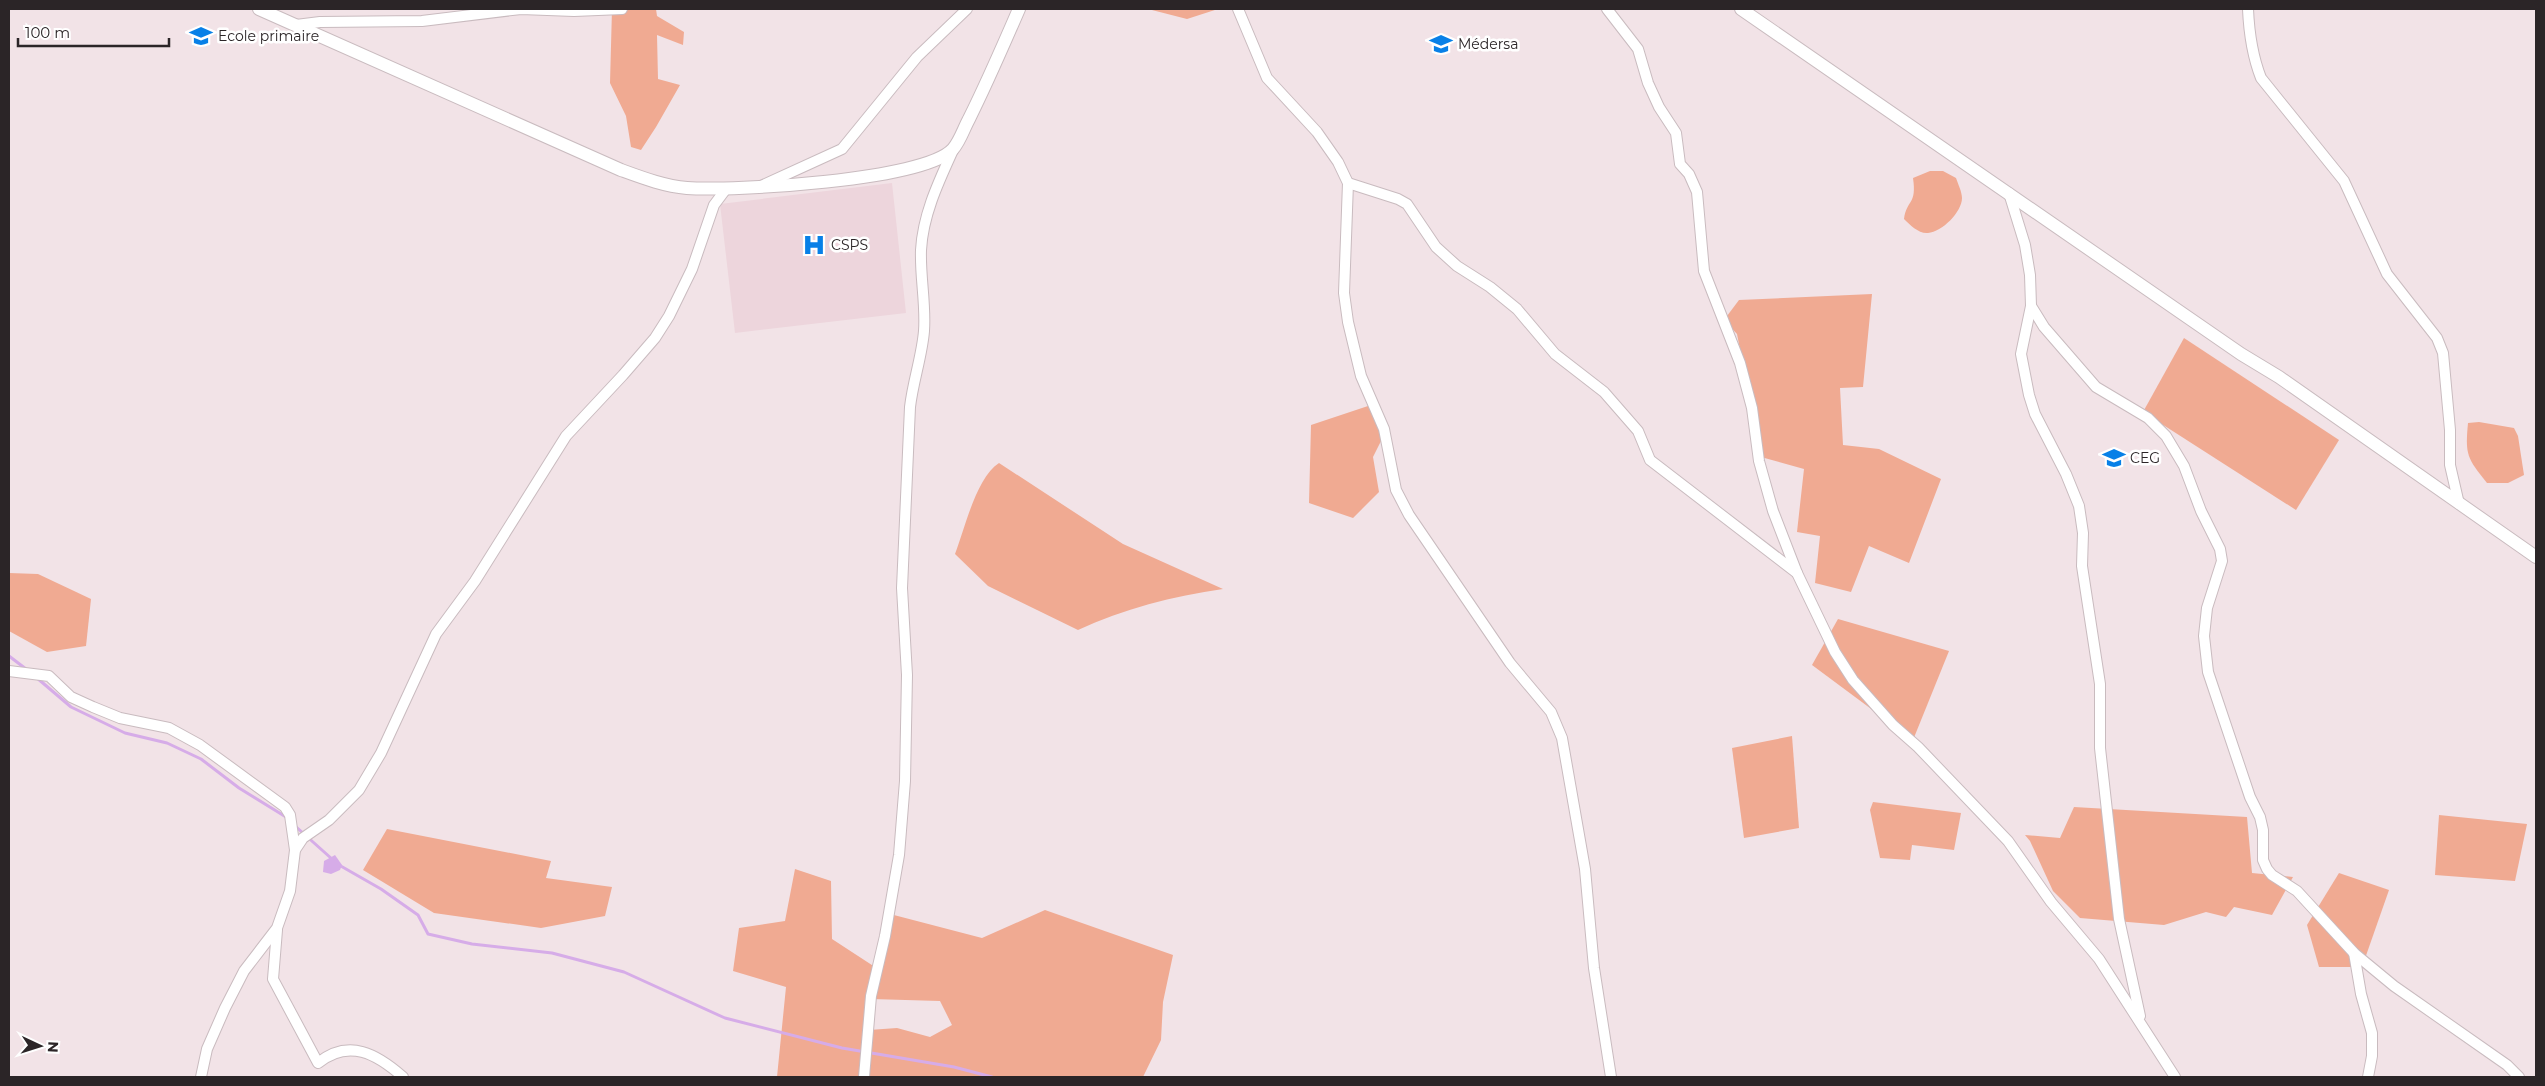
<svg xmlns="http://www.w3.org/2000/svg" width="2545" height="1086" viewBox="0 0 2545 1086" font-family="Montserrat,sans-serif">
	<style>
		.built { fill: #edd5dc }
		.green { fill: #f0aa92; fill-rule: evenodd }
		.water { fill: #d6ace8 }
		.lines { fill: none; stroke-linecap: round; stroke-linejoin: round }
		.stream { stroke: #d6ace8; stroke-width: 3 }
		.minor-casing { stroke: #c9bbbf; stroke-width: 12 }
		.tertiary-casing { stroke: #c9bbbf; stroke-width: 14 }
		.minor { stroke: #fff; stroke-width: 10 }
		.tertiary { stroke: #fff; stroke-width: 12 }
		.labels { text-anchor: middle; stroke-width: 5; stroke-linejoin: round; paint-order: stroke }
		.poi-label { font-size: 14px; fill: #2b2527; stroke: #fff; text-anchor: start }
	</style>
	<rect width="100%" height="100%" fill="#f2e3e7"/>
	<!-- built -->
	<path class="built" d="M892,183l14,130 -171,20 -15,-129z"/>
	<!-- green -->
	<g class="green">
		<path d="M612,9h44l1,7 27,16 -1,13 -26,-10 1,44 22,6 -24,42 -15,23 -10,-3 -5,-31 -16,-33z"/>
		<path d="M1148,9h70l-31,10z"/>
		<path d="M1930,171h13l13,7c2,6 6,14 6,20 0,14 -20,34 -34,35 -9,1 -18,-8 -24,-14 3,-20 13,-14 9,-41z"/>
		<path d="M1872,294l-9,93 -23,1 3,57 36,4 62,30 -32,84 -40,-17 -18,46 -36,-9 5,-47 -23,-4 7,-63 -43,-12 -24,-123 -13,-14 15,-20z"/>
		<path d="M2184,338l155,102 -43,70 -153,-98z"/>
		<path d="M1371,405l9,23 1,13 -8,16 6,35 -26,26 -44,-15 2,-78z"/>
		<path d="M2479,422l35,6 4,8 6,39 -16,8h-21c-20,-25 -22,-28 -19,-60z"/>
		<path d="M999,463l124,81 100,45c-50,7 -100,20 -145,41l-90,-44 -33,-32c10,-26 21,-76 44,-91z"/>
		<path d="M9,573l29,1 53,25 -5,47 -39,6 -38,-21z"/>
		<path d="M1838,619l111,32 -36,89 -101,-75z"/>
		<path d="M1792,736l7,92 -55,10 -12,-90z"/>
		<path d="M1873,802l88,11 -7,37 -42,-5 -2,15 -30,-2 -10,-48z"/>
		<path d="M2074,807l173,10 5,56 41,4 -21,38 -38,-8 -8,10 -20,-5 -42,13 -84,-7 -27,-27 -23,-50 -5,-6 35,3z"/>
		<path d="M2439,815l88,9 -12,57 -80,-6z"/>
		<path d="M387,829l164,32 -5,17 66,9 -7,29 -64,12 -107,-15 -71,-43z"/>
		<path d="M795,869l36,12 1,58 46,30 12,-55 92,24 63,-28 128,45 -10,47 -2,38 -18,37h-366l9,-90 -53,-16 6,-43 46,-7zM871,999l69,2 12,24 -22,12 -33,-9 -28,2z"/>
		<path d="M2339,873l50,17 -27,77h-43l-12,-42z"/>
	</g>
	<!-- water -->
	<path class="water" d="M335,855l7,10 -2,5 -9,4 -8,-2 1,-11z"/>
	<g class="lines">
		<!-- stream -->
		<g class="stream">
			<path d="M9,656l17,13"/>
			<path d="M37,678l34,29 54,26 42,10 34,16 38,29 47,29"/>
			<path d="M294,825l38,34"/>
			<path d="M339,865l42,24 37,26 10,19 44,10 80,9 72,19 101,46 117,30 112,19 38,10"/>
		</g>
		<defs>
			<g id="minor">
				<path d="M1238,9l29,69 50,54 21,30 10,21 -4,110 4,29 13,54 23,53 12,61 13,25 101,148 41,49 11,26 23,131 9,99 17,109"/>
				<path d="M1607,9l31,40 10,34 11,24 17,26 4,31 9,10 8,18 7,79 36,92 12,45 7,53 14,50 24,62"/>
				<path d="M2248,9c1,23 4,46 13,69l83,103 43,93 50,64 6,15 7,77v35l9,39"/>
				<path d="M296,25l24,-3 102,-1 99,-12 53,2 48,-2"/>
				<path d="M1348,183l50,16 9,5 29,43 21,19 33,21 27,22 38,45 49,38 34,39 12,29 147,113 38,79 18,28 40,45 25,22 90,94 43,61 48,57 76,118"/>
				<path d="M761,186l81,-37 75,-92 50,-48"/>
				<path d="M2009,193l16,52 5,30 1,31 -10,48 8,41 6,19 31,60 13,32 4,27 -1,33 18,118v64l19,171 21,97"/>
				<path d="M2031,306l13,21 52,60 52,31 18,18 18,30 17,45 19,38 2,12 -15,47 -3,28 4,36 42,125 10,20 3,13v30l4,9 5,6 25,16 57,62 40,33 113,79 12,12"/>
				<path d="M9,671l40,5 22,21 22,10 27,11 49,10 31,17 85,62 5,8 5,35"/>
				<path d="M277,930l-4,49 45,84c31,-25 59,-9 85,14"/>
				<path d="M2354,953l7,41 11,39v23l-4,21"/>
				<path d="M201,1077l6,-28 18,-41 19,-37 33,-43 13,-37 5,-41 8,-12 26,-18 30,-30 22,-37 55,-119 39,-53 91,-145 57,-61 32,-37 14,-22 23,-47 22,-64 12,-16"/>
				<path d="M864,1077l7,-81 14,-60 14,-81 6,-74 2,-106 -5,-87 8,-181c3,-26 12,-51 14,-76 2,-27 -4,-54 -3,-81 2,-36 18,-69 33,-102"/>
			</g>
			<g id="tertiary">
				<path d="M259,9l362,161c22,8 43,16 66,18 46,3 237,-7 266,-39 7,-8 11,-21 16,-30 18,-36 34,-73 50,-110"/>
				<path d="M1741,9l500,345 38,23 257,180"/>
			</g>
		</defs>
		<!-- minor casing -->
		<use href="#minor" class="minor-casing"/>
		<!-- tertiary casing -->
		<use href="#tertiary" class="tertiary-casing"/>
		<!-- minor -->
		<use href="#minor" class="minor"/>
		<!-- tertiary -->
		<use href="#tertiary" class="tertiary"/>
	</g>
	<!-- icons -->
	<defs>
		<symbol id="school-bare" viewBox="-9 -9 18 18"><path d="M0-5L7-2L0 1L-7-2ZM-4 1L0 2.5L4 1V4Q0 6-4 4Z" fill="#0880e7" stroke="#fff" stroke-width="2.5" paint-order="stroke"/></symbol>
		<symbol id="hospital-bare" viewBox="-9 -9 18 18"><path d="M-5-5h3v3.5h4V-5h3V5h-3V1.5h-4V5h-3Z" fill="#0880e7" stroke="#fff" stroke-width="2.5" paint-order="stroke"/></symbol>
	</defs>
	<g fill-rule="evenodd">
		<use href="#school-bare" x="185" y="20" width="32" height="32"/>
		<use href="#school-bare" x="1425" y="28" width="32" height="32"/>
		<use href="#hospital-bare" x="798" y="229" width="32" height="32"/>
		<use href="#school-bare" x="2098" y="442" width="32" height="32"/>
	</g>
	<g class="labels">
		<!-- poi labels -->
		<g class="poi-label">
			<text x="218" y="41">Ecole primaire</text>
			<text x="1458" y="49">Médersa</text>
			<text x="831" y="250">CSPS</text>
			<text x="2130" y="463">CEG</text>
		</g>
	</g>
	<!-- border -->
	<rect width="2545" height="1086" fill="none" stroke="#2b2527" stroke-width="20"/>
	<!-- north arrow -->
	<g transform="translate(40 1046) rotate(94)" stroke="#ffffff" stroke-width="4" paint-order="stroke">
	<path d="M0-4L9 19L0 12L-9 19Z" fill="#2b2527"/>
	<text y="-8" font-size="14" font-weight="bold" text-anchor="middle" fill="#2b2527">N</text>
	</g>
	<!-- scale -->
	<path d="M18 38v8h151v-8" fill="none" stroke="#2b2527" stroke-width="2.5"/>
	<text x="25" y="38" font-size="15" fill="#2b2527" stroke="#ffffff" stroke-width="4" paint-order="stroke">100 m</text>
</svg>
